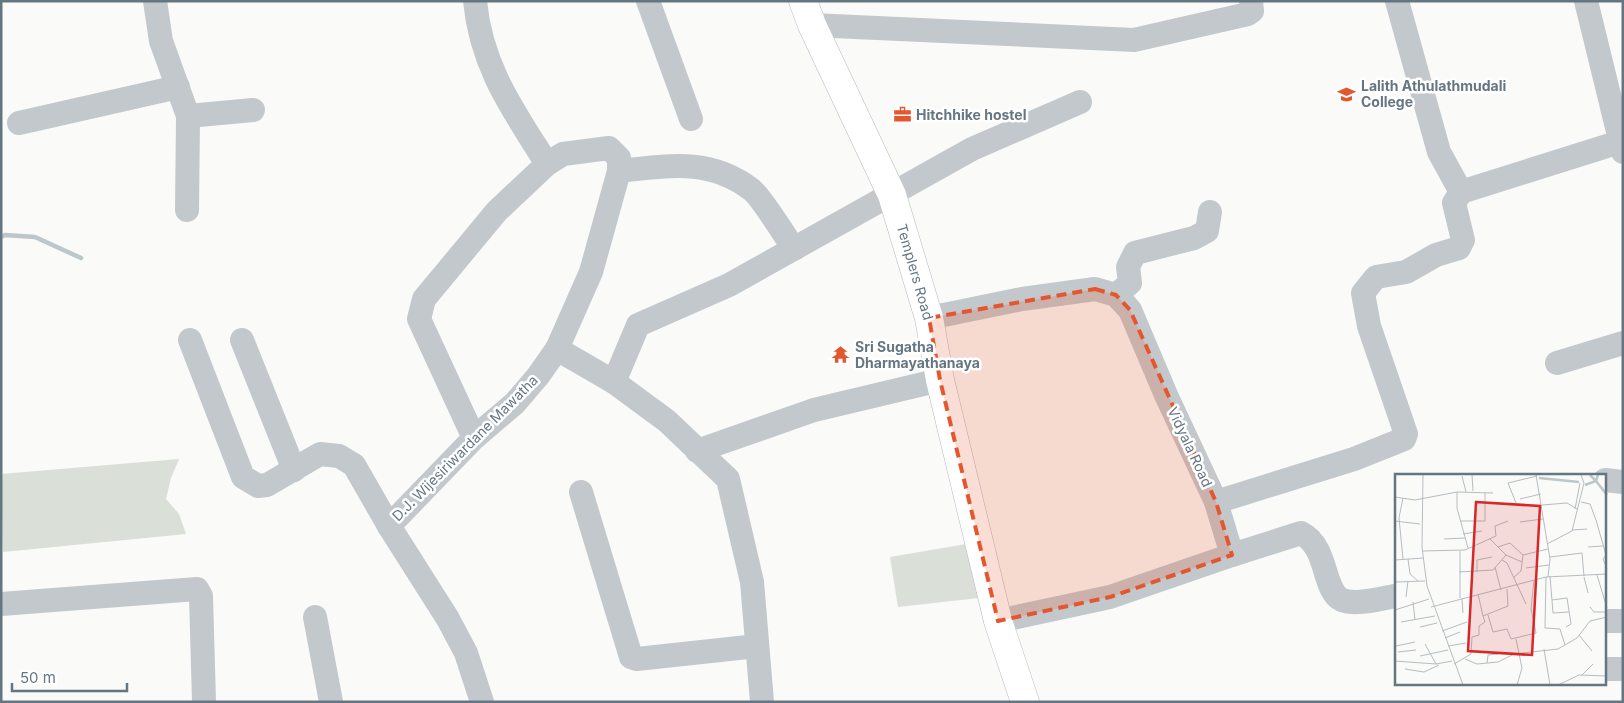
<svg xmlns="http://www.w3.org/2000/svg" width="1624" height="703" viewBox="0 0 1624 703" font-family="Inter,sans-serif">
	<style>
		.green { fill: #dadfd7 }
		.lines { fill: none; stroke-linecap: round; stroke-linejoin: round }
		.stream { stroke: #bbc7cb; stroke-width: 4.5 }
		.major-casing { stroke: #b5babe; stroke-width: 29 }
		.minor { stroke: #c3c8cc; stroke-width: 24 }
		.major { stroke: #fff; stroke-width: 28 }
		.marked { fill: #e4572e; fill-opacity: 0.2; stroke: #e4572e; stroke-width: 4; stroke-dasharray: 10 6; stroke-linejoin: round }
		.labels { text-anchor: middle; stroke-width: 5; stroke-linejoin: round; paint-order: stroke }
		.poi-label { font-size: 14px; font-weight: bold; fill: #657683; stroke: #fff; text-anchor: start }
		.street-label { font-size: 14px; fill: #657683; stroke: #fff }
		.inset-river { fill: none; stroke: #bbc7cb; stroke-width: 2.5 }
		.inset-road { fill: none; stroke: #b5bdc2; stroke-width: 1 }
		.view { fill: #d62828; fill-opacity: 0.15; stroke: #d62828; stroke-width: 2.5 }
		.inset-edge { fill: none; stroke: #657683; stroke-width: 2.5 }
	</style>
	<rect width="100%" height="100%" fill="#fafaf8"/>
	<!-- green -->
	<g class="green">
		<path d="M179,459l-8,19 -5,21 13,15 7,20 -183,18 -2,-78z"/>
		<path d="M966,544l13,54 -81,9 -8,-50z"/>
	</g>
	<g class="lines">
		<!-- stream -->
		<path class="stream" d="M1,237l4,-2 30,2 46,21"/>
		<defs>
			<path id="major" d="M803,1l9,24 80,170 37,123 11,62 58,241 27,81"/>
		</defs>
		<!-- major casing -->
		<use href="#major" class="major-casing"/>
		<!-- minor -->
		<g class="minor">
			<path d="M155,1l6,40 27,75 -1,94"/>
			<path d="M475,1c6,65 38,109 72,163"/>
			<path d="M648,1l43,118"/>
			<path d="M1397,1l42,151 22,40"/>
			<path d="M1586,1l37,151"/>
			<path d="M812,25l322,15 114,-26 4,-3 -1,-10"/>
			<path d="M188,116l65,-6"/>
			<path d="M19,123l159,-36"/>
			<path d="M619,171c48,-5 90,-14 133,19 10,8 33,46 42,59"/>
			<path d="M1116,295l14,-12 -2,-16 7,-14 59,-15 13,-7 3,-19"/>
			<path d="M929,318l93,-19 73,-10 21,6 14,15 36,85 50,107 16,53 -122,42 -112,24"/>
			<path d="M190,340l53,137 15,9 9,-1 53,-31 19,2 15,9 35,61 59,93 18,34 16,49"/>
			<path d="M242,340l52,130"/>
			<path d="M557,349l57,33 53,39 61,58 24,103 10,120"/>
			<path d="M1557,363l66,-20"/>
			<path d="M614,382l24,-57 91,-40 243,-136 108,-47"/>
			<path d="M697,451l117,-41 126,-30"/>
			<path d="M1605,480l18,2"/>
			<path d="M581,492l50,165 6,2 120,-13"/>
			<path d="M1216,502l138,-43 50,-20 2,-5 -37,-108 -6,-33 13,-16 30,-5 30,-17 23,-7 4,-8 -9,-37 7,-11 162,-51"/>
			<path d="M389,526l85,-88 41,-35 23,-27 19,-27 34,-77 28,-101v-13l-10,-10 -46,6 -16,10 -50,47 -73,88 -5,20 55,119"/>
			<path d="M1232,555l69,-22c28,14 21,58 41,67 15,6 39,-2 54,-4"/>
			<path d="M1,604l196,-15 4,7 3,106"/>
			<path d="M315,617l16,85"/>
			<path d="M1606,621h17"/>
			<path d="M1605,669h18"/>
		</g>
		<!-- major -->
		<use href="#major" class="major"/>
	</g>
	<!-- marked area -->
	<path class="marked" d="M1095,289l21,6 14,15 86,192 16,53 -122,42 -112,24 -58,-241 -11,-62z"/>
	<!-- icons -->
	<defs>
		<symbol id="school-bare" viewBox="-9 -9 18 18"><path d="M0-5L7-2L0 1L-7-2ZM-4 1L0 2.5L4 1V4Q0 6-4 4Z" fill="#e4572e" stroke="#fff" stroke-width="2.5" paint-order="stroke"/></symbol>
		<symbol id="office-bare" viewBox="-9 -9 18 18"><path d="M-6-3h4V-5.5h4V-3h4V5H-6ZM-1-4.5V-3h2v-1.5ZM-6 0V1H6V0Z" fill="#e4572e" stroke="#fff" stroke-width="2.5" paint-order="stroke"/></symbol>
		<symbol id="temple-bare" viewBox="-9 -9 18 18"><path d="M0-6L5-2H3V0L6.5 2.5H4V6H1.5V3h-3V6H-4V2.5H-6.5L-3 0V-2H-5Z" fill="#e4572e" stroke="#fff" stroke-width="2.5" paint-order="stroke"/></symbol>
	</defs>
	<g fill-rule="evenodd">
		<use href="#school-bare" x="1334" y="82" width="25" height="25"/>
		<use href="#office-bare" x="890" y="102" width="25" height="25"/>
		<use href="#temple-bare" x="828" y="342" width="25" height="25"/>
	</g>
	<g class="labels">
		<!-- poi labels -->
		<g class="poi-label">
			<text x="1361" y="91">Lalith Athulathmudali<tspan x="1361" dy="16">College</tspan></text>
			<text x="916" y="120">Hitchhike hostel</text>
			<text x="855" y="352">Sri Sugatha<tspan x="855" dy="16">Dharmayathanaya</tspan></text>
		</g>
		<!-- street labels -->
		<g class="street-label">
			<text transform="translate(915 272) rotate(74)" y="5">Templers Road</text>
			<text transform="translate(1190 447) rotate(65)" y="5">Vidyala Road</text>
			<text transform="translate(465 448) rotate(-45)" y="5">D.J. Wijesiriwardane Mawatha</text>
		</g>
	</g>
	<!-- overview -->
	<g transform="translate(1395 474)">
		<rect width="211" height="211" fill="#fafaf8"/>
		<path class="inset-river" d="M203,1l-2,6 11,14M144,4l40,4M190,11l11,-4 -6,-6"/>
		<path class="inset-road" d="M28,1l-1,72 5,39 36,99M77,1l1,16M141,1l14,84 -2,18M67,2l4,16M62,18v16l11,40M0,23l20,3 42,-8 36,1M8,24l-4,20 4,41M125,25l21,-5M186,28l9,2 6,16 10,35 -3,4 4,10M121,29l-8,-20 29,-7M147,31l25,-2 10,6M180,35l5,-26M0,47l25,3M65,47h25v-28M125,48l23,-3M177,56l15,-1M68,60l19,-3M49,65l21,-1M95,65l16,16 16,7M152,70l25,-13 12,-48 -3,-8M103,73l12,-4 13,12 -2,16 -7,6M193,73l15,-1M27,77l43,-1 31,-14 -1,-10 13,-5M65,77v47M128,81l25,-6M155,83l32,-4 2,23M13,85l2,15 8,7M0,86l28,-2M107,86l5,3 19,41M100,93l6,23M131,94l23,-3M64,98l34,-2 13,-15M82,98v-12l15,-3M202,101l10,33M155,102l3,37 16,-1M151,103l-1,51 15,1 5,16M189,103l4,16M0,108l30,-1M83,120l5,22 25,-10 -1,-17M11,123l2,-16M67,124l1,15M157,126l15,-2 4,26 -5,3M18,128l2,18M36,133l115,-30 61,-3M195,133l4,5h13M0,136l34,-11M93,141l5,17 14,-3 4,10 25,-6 -5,-24 3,-29M6,148l34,-6M25,153l17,-4M47,157l25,-9M184,161l13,16M50,164l15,-6M121,165l6,29 -5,17M30,170l11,20M1,172l19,-4M53,172l18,-3M149,175l6,36M3,178l18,-2M25,182l28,-6M70,185l12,5 21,-2 16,-8 44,-5 19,-11 13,-17 17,-4M0,187l41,3 16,-3M92,189l1,-8 10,-1M59,190l17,-10 1,-17 7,-2v-9l6,-4 -2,-6M10,195l19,3 15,-7M187,201l11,-11M163,211l21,-10 28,1"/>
		<path class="view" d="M81,28l64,4 -8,149 -64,-4z"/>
		<rect width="211" height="211" class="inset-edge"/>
	</g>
	<!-- border -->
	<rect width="1624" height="703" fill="none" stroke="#657683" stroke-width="5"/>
	<!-- scale -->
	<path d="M12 683v8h115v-8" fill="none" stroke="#657683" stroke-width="2.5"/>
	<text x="20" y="683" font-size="15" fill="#657683" stroke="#ffffff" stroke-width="4" paint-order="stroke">50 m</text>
</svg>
